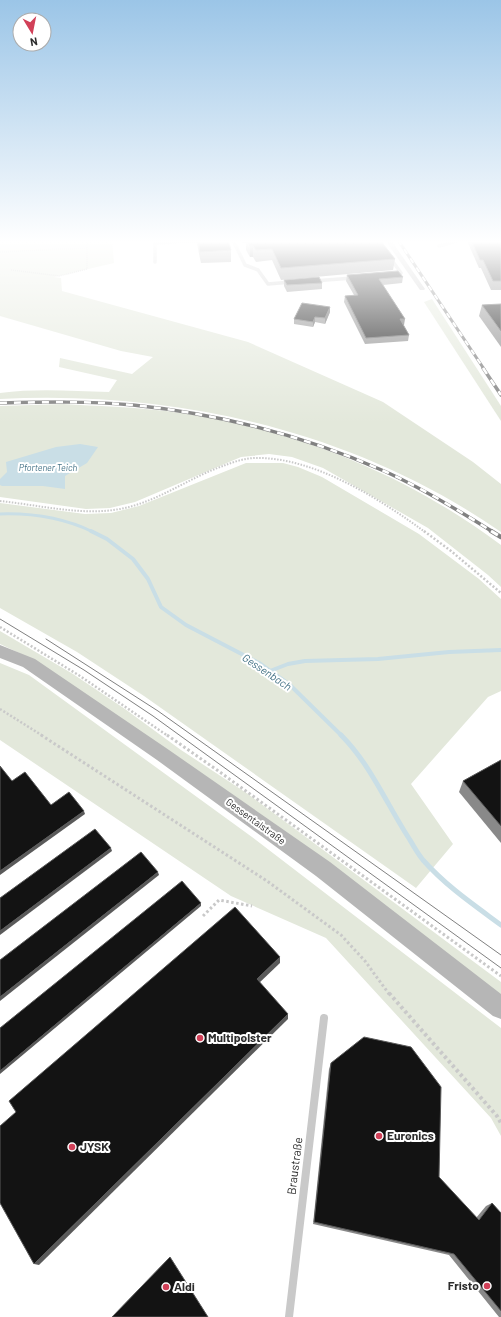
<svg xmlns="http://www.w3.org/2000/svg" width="501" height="1317" viewBox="0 0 501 1317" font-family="Barlow,sans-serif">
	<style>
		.green { fill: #e3e8db }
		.water { fill: #c9dee6 }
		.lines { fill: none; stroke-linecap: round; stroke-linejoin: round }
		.stream-far2 { stroke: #c9dee6; stroke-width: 3 }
		.stream-far1 { stroke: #c9dee6; stroke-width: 4 }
		.stream { stroke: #c9dee6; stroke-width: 5 }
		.path-far4 { stroke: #c9c9c9; stroke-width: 1.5; stroke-dasharray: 1 1; stroke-linecap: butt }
		.path-far3 { stroke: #c9c9c9; stroke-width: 2; stroke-dasharray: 1.5 1.5; stroke-linecap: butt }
		.path-far2 { stroke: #c9c9c9; stroke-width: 2.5; stroke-dasharray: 2 2; stroke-linecap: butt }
		.path-far1 { stroke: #c9c9c9; stroke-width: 3; stroke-dasharray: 2.5 2.5; stroke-linecap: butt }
		.path { stroke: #c9c9c9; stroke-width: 4; stroke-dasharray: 3 3; stroke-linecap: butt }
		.service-far1 { stroke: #c9c9c9; stroke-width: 3.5 }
		.service { stroke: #c9c9c9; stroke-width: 8 }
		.minor { fill: #c9c9c9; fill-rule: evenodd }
		.secondary { fill: #b6b6b6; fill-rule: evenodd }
		.tram { stroke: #818181; stroke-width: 1 }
		.rail-far2-casing { stroke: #818181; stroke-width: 3 }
		.rail-far1-casing { stroke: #818181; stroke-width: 3.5 }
		.rail-casing { stroke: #818181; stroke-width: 4.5 }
		.rail-far2 { stroke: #fff; stroke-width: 2; stroke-dasharray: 5.5; stroke-linecap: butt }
		.rail-far1 { stroke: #fff; stroke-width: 2.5; stroke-dasharray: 7; stroke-linecap: butt }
		.rail { stroke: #fff; stroke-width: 3; stroke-dasharray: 8; stroke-linecap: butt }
		.wall { fill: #898989 }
		.shaded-wall { fill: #5a5a5a }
		.building { fill: #131313; stroke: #5a5a5a }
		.poi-dot { fill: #d14058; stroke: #fff; stroke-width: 1.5 }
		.labels { text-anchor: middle; stroke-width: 4; stroke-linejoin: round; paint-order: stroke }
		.far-water-label { font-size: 9px; font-style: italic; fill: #437185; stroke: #fff }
		.street-label { font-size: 10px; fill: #2c2c2c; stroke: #fff }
		.water-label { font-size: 11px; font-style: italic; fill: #437185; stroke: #fff }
		.near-poi-label { font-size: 12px; font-weight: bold; fill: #2c2c2c; stroke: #fff; text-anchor: start }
		.near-street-label { font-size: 12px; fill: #2c2c2c; stroke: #fff }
	</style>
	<rect width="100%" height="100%" fill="#fff"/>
	<!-- green -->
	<g class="green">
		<path d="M0,240h112l2,23 -60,14 7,1 1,13 186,51 135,60 90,60 28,22v48c-146,-101 -325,-142 -501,-133v-6c36,-5 73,-2 109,-1l8,-12 -58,-13 1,-9 72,16 21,-17 -32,-6 -121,-35z"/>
		<path d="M432,299l69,107v15l-77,-119z"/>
		<path d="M63,404c34,2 69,3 103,7 123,16 236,60 335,134v42l-13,-12 -60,-47 -105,-60 -31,-11 -23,-3 -28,3 -106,45 -25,6 -24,1 -86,-12v-91z"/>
		<path d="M246,463h37l15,4 24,10 97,57 60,45 22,20v92l-13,6 -77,87 42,60 -37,44 -272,-192 -67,-44 -77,-44v-105l85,11 26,-1 28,-7z"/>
		<path d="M0,631l73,43 52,35 56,41 67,44 253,188v15l-465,-336 -36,-17z"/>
		<path d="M0,663l29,12 223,162 249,191v108l-10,-18 -165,-180 -95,-42 -231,-156z"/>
	</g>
	<!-- water -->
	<path class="water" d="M80,444l18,3 -11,16 -22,13v13l-22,-3h-41l-2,-1v-6l7,-7 -1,-10 50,-15z"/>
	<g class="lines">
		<!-- stream-far2 -->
		<path class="stream-far2" d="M0,514c32,-1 64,4 93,18"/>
		<!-- stream-far1 -->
		<g class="stream-far1">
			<path d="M91,531l16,8 26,20 15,20 13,28 25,18 73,38 31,22 52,51"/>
			<path d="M270,671l18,-7 17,-3 73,-2 71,-7 52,-2"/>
		</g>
		<!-- stream -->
		<path class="stream" d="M341,735c30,30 46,70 69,105 4,7 8,14 13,20 23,26 51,45 78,65"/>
		<!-- path-far4 -->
		<g class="path-far4">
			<path d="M0,252l87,-4"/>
			<path d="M11,270l48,6 28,-7v-29"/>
		</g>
		<!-- path-far3 -->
		<path class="path-far3" d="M0,501c39,4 81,15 120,8 38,-7 68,-31 103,-43 10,-4 22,-8 33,-8 58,-1 124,41 169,74"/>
		<!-- path-far2 -->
		<g class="path-far2">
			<path d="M424,531l27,20 50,42"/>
			<path d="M0,627l80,49 88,60"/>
			<path d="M0,709l43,27"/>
		</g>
		<!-- path-far1 -->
		<g class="path-far1">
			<path d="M41,735l226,146 74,54 24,26 24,33"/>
			<path d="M167,735l50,35 284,206"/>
			<path d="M203,916l16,-16 33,6"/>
		</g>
		<!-- path -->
		<path class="path" d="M389,993l108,123 4,7"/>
		<!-- service-far1 -->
		<g class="service-far1">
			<path d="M154,240l1,3 62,-3"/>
			<path d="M233,240l12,25 13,5 10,14 23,-2"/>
			<path d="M155,243v19"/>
			<path d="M439,246l21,-6"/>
			<path d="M391,259l10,14 -8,1"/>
			<path d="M313,281l40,-3"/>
		</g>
		<!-- service -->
		<path class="service" d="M289,1317l35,-299"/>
		<!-- minor -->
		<path class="minor" d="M385,240h6l34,49 -1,1h-4z"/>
		<!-- secondary -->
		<path class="secondary" d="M0,645l35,14 134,91 161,112 171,132v25l-8,-3 -177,-140 -159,-116 -134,-93 -23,-9z"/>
		<!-- tram -->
		<g class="tram">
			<path d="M0,619l84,51 69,46 348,252"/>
			<path d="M46,639l112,72 343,244"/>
		</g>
		<defs>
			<path id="rail-far2" d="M398,240l86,129"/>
			<g id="rail-far1">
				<path d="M483,368l18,27"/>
				<path d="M0,403c44,-1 89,-2 133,2 87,9 172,31 251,66 38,17 74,39 109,61"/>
			</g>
			<path id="rail" d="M491,531l10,6"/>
		</defs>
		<!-- rail-far2 casing -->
		<use href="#rail-far2" class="rail-far2-casing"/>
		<!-- rail-far1 casing -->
		<use href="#rail-far1" class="rail-far1-casing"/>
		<!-- rail casing -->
		<use href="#rail" class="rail-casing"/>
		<!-- rail-far2 -->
		<use href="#rail-far2" class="rail-far2"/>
		<!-- rail-far1 -->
		<use href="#rail-far1" class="rail-far1"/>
		<!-- rail -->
		<use href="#rail" class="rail"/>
	</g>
	<!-- wall -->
	<g class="wall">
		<path d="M196,240h32l3,10v12l-30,1 -4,-19z"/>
		<path d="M242,240h138l15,19 -2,11 -112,10 -9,-20 -16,2 -3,-5h-3l-4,-7v-7h-3z"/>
		<path d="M468,240h33v50h-10l-10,-22h-2l-11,-25z"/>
		<path d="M347,275l56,2 -1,6 -19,2 21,40h-1l6,10 -1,6 -43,3 -21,-42 1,-6 9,-1 -8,-14z"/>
		<path d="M284,280l38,3v6l-35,3 -3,-6z"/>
		<path d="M501,304v43l-22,-31 3,-11z"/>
		<path d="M330,307v5l-5,12 -10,-2 -2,5 -19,-3v-5z"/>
		<path d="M501,760v83l-42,-51 4,-11z"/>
		<path d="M331,1063l108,114 37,41 10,-12 6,-3 9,10v104h-2l-50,-62 -136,-31 16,-155z"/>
	</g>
	<!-- shaded-wall -->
	<g class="shaded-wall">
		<rect x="250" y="246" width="3" height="11"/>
		<path d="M330,307v5l-5,12v-6z"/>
		<path d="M315,317v5l-2,5v-5z"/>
		<path d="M400,319h5l-1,6h-5z"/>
		<path d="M84,811l1,3 -85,61v-4z"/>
		<path d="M111,848l1,3 -112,84v-4z"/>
		<path d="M158,872l1,3 -159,126v-4z"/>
		<path d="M201,903v3l-201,168v-3z"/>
		<path d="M280,957v6l-23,22v-6z"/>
		<path d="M288,1014v5l-249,246 -5,-1z"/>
	</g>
	<!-- building -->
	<g class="building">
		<path d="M198,240h30l3,10 -31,2z"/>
		<path d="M247,240h133l15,19 -114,9 -9,-19 -16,1 -3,-4h-3z"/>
		<path d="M471,240h30v6h-1l1,2v33h-8l-10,-21h-3z"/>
		<path d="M398,271l5,6 -24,2 26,40h-5l9,16 -43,3 -21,-42 13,-1 -11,-20z"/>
		<path d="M319,277l3,6 -35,2 -3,-5z"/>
		<path d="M302,303l28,4 -5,11 -10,-1 -2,5 -19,-3z"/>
		<path d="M501,304v27l-19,-26z"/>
		<path d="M501,760v66l-38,-45z"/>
		<path d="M0,766l12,15 13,-9 26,33 18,-13 15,19 -84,60z"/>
		<path d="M95,829l16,19 -111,83v-33z"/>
		<path d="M141,852l17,20 -158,125v-37z"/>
		<path d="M182,881l19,22 -201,168v-43z"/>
		<path d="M235,907l45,50 -23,22 31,35 -254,250 -34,-61v-77l16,-14 -7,-11z"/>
		<path d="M364,1037l47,10 30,40 -2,90 40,43 13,-17 9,10v98l-47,-57 -140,-32 17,-159z"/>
		<path d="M170,1257l38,60h-96z"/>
	</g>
	<!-- sky -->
	<linearGradient id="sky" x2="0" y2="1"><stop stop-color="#9bc5e7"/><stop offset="0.57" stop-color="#fff"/><stop offset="1" stop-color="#fff" stop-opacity="0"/></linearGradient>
	<rect width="501" height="424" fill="url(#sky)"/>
	<!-- markers -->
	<g class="poi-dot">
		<circle cx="200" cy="1038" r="4"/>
		<circle cx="379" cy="1136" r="4"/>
		<circle cx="72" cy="1147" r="4"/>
		<circle cx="487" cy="1286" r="4"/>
		<circle cx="166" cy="1287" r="4"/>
	</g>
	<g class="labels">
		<!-- far-water labels -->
		<g class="far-water-label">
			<text x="48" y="471">Pfortener Teich</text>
		</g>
		<!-- street labels -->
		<g class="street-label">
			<text transform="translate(256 821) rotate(36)" y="4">Gessentalstraße</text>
		</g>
		<!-- water labels -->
		<g class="water-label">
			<text transform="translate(267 672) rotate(34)" y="4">Gessenbach</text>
		</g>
		<!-- near-poi labels -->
		<g class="near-poi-label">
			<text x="208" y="1042">Multipolster</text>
			<text x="387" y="1140">Euronics</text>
			<text x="80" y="1151">JYSK</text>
			<text x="479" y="1290" text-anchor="end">Fristo</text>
			<text x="174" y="1291">Aldi</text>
		</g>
		<!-- near-street labels -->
		<g class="near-street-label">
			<text transform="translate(295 1166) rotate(-83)" y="4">Braustraße</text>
		</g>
	</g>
	<!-- north arrow -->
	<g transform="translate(32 32) rotate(170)"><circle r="19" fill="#ffffff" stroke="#ababab"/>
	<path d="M0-3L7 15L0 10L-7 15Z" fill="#d14058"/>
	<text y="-6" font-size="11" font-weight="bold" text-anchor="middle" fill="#2c2c2c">N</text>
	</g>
</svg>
